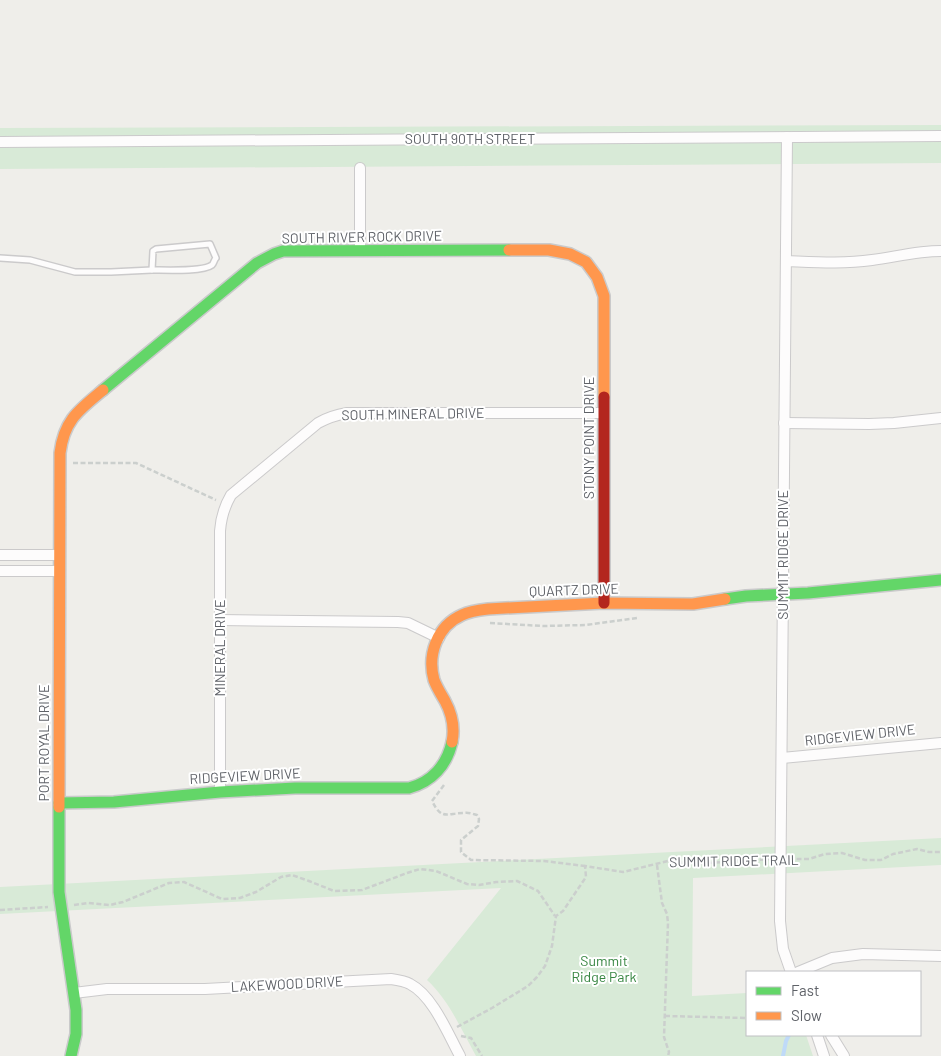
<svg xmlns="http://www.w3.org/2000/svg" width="941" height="1056" viewBox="0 0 941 1056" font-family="Barlow,sans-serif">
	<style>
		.green { fill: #d8ead7 }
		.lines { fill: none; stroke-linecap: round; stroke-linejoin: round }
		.stream { stroke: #bfdaf8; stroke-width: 4 }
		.lane-casing { stroke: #cbcacb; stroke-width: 8 }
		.street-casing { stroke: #cbcacb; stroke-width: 12 }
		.fast-casing { stroke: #cacacb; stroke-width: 14 }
		.slow-casing { stroke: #cacacb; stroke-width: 14 }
		.jam-casing { stroke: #cacacb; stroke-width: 14 }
		.path { stroke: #cbcfcd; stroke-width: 2.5; stroke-dasharray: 5 2.5; stroke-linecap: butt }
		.lane { stroke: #fdfcfc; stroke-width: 5 }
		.street { stroke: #fdfcfc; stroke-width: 10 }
		.fast { stroke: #63d668; stroke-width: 11 }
		.slow { stroke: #ff974d; stroke-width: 11 }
		.jam { stroke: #b3261e; stroke-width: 11 }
		.labels { text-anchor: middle; stroke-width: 4; stroke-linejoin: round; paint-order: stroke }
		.street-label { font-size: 14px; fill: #5f6268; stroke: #fff }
		.park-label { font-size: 14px; fill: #378642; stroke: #fff }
	</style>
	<rect width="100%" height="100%" fill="#efeeea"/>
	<!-- green -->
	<g class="green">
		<path d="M941,125v38l-941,6v-41z"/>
		<path d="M941,838v27l-248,13 -1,118 55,-3v42h59l7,21h-337c-14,-25 -27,-56 -49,-76l74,-92 -501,26v-27z"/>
	</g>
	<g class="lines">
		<!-- stream -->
		<path class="stream" d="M783,1056l3,-15 3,-6"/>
		<defs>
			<g id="lane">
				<path d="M210,244l6,14c-2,2 -2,5 -4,7 -9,7 -48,5 -60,5l1,-19 3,-2z"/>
				<path d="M0,258l30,2 45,12h36l41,-2"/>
			</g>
			<g id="street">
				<path d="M787,137l-7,784 3,28 8,23"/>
				<path d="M0,142l941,-6"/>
				<path d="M360,251v-83"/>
				<path d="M786,261c28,1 57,3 86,-1 23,-3 45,-9 69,-9"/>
				<path d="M784,423l85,1 25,-1 47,-5"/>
				<path d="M0,555h59"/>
				<path d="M0,571h59"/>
				<path d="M220,620l178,2 10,1 31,15"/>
				<path d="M782,758l159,-15"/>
				<path d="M220,792v-261c1,-14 4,-24 11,-36l87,-72c9,-5 17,-8 29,-10h257"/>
				<path d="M798,972l34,-14 31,-4 78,2"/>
				<path d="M74,993l33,-4h98l186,-10c7,1 14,2 19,5 23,12 38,50 50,72"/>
				<path d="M817,1035l7,21"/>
				<path d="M831,1035l13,21"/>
			</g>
			<g id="fast">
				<path d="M103,390l154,-127 17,-9 9,-3 226,-1"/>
				<path d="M725,599l21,-3 62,-3 133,-13"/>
				<path d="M59,803l55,-1 106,-10 75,-4h114c23,-6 38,-23 43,-46"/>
				<path d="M59,807v85l17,118v24l-5,22"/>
			</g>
			<g id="slow">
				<path d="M509,250h40l21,4 16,8 11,15 7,19v101"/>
				<path d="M452,742c3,-15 0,-28 -7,-41 -4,-7 -8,-13 -11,-21 -7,-25 3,-54 28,-65 8,-4 17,-5 26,-6l116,-6 89,1 32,-5"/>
				<path d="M59,807l1,-354c4,-33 19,-43 43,-63"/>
			</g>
			<path id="jam" d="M604,397v206"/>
		</defs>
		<!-- lane casing -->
		<use href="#lane" class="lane-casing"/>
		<!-- street casing -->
		<use href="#street" class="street-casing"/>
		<!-- fast casing -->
		<use href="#fast" class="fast-casing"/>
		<!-- slow casing -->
		<use href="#slow" class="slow-casing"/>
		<!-- jam casing -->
		<use href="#jam" class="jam-casing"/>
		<!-- path -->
		<g class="path">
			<path d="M73,463h63l80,37"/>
			<path d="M490,623l53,3 43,-1 51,-7"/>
			<path d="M444,785l-12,16c10,20 15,12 32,12 4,-1 9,1 13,2l2,4 -1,7 -17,14v12l10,8 73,1 41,5"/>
			<path d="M789,859h20l16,-5 17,-1 23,7h16l12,-6 24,-5 12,3h12"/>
			<path d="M657,865l5,38 5,11 1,9 -4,114 5,15 -1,4"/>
			<path d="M74,905l14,-2 22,2 13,-3 46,-19 15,-1 38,17 18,-1 16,-6 25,-15 11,-2 17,6 25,10 28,-1 45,-17 13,-4 16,2 31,13 12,1 17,-3 21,-1 21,10 17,25"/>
			<path d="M0,910l48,-3"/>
			<path d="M665,1016l82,2"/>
			<path d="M457,1027l35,-19 36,-22 9,-9 8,-11 7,-20 4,-30 7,-5 23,-34 -1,-11 38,6 45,-11 24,3 79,-5"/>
			<path d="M461,1036l10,2 11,18"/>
		</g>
		<!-- lane -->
		<use href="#lane" class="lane"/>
		<!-- street -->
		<use href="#street" class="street"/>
		<!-- fast -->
		<use href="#fast" class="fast"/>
		<!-- slow -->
		<use href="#slow" class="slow"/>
		<!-- jam -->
		<use href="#jam" class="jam"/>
	</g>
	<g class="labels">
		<!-- street labels -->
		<g class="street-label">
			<text x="470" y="144">SOUTH 90TH STREET</text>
			<text transform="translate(362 237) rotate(-1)" y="5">SOUTH RIVER ROCK DRIVE</text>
			<text transform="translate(413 414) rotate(-1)" y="5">SOUTH MINERAL DRIVE</text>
			<text transform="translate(589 438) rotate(-90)" y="5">STONY POINT DRIVE</text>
			<text transform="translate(783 555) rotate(-90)" y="5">SUMMIT RIDGE DRIVE</text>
			<text transform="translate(574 590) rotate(-2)" y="5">QUARTZ DRIVE</text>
			<text transform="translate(220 648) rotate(-90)" y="5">MINERAL DRIVE</text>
			<text transform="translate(860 735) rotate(-6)" y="5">RIDGEVIEW DRIVE</text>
			<text transform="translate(44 743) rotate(-90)" y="5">PORT ROYAL DRIVE</text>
			<text transform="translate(245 776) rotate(-3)" y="5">RIDGEVIEW DRIVE</text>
			<text transform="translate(734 861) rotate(-1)" y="5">SUMMIT RIDGE TRAIL</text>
			<text transform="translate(287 984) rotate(-3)" y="5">LAKEWOOD DRIVE</text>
		</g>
		<!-- park labels -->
		<g class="park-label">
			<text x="604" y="966">Summit<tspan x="604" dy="16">Ridge Park</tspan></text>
		</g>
	</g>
	<!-- legend -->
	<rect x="746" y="971" width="175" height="65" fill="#ffffff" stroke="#bfc0c3"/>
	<rect x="756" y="987" width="25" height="8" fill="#63d668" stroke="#bfc0c3"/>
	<text x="791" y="996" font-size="15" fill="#5f6268">Fast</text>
	<rect x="756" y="1012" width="25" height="8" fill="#ff974d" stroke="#bfc0c3"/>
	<text x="791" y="1021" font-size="15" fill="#5f6268">Slow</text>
</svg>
